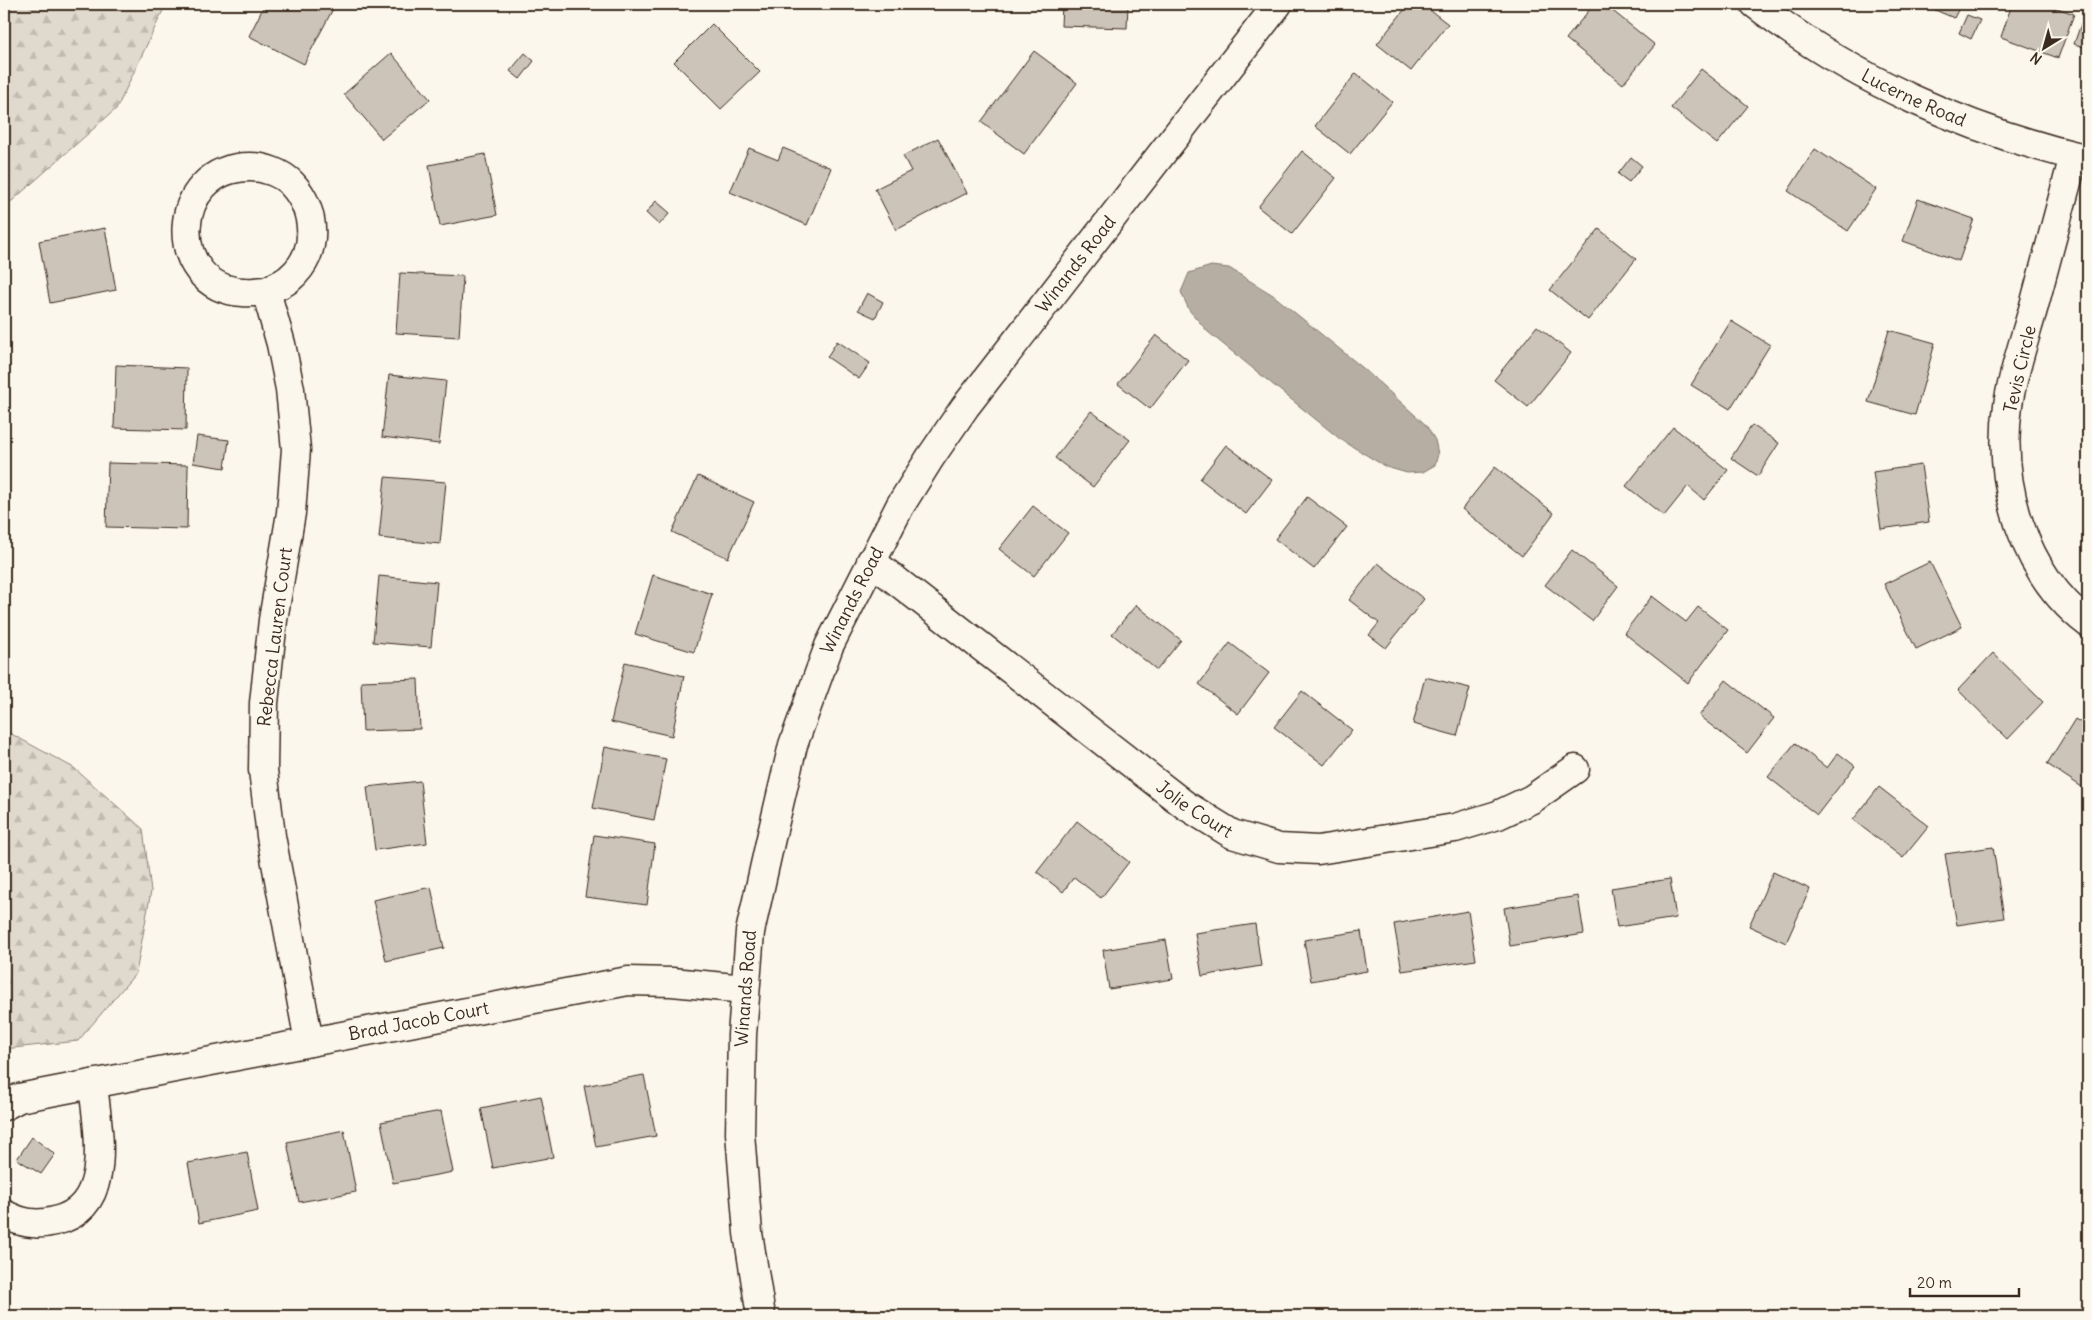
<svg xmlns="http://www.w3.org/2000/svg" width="2092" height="1320" viewBox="0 0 2092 1320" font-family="Delius,sans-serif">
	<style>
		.forest { fill: url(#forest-firs); stroke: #8d8276 }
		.water { fill: #b6aea2; stroke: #85796d }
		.building { fill: #ccc4b9; stroke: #3b2a1e }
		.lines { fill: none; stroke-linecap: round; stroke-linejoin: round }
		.street-casing { stroke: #3b2a1e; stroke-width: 31 }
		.secondary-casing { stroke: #3b2a1e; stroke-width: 31 }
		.street { stroke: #fbf7ec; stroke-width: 28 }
		.secondary { stroke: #fbf7ec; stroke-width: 28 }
		.labels { text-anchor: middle; stroke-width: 4; stroke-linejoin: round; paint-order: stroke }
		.street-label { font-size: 18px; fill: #3b2a1e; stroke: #fbf7ec }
	</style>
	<defs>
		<pattern id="forest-firs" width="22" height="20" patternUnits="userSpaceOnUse" patternTransform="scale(1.25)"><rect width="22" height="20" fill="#dfd9ce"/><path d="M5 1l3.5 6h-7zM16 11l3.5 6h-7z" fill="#c0bab0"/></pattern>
	</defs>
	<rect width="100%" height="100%" fill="#fbf7ec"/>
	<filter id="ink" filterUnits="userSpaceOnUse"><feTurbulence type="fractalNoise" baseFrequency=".02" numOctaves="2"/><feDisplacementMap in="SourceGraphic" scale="10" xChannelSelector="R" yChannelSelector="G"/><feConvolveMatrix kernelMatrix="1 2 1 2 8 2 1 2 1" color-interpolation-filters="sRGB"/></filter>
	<g filter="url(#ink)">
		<!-- forest -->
		<g class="forest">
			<path d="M4,4h162l-49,104 -113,100z"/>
			<path d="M4,730l70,38 69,61 8,62 -15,82 -58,68 -74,8z"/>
		</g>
		<!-- water -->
		<path class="water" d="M1211,266l18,2 44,27 90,73 63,57 9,15 3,14 -3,11 -12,7 -16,1 -21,-6 -46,-28 -132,-107 -19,-22 -8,-18 8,-19z"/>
		<!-- building -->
		<g class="building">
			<path d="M265,4l70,1 -31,59 -55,-28z"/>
			<path d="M1062,4h66l-1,24 -66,-2z"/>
			<path d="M1409,4h13l26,20 -37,47 -34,-27z"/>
			<path d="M1594,4h10l51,41 -32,39 -57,-45z"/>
			<path d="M1921,4h40l-7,14z"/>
			<path d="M2012,4h34l28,10 -16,44 -57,-21z"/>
			<path d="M1967,15l13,5 -9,19 -12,-6z"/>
			<path d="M712,24l48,48 -39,37 -47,-47z"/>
			<path d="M2081,24l7,3v21l-14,-4z"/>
			<path d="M1034,51l43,32 -53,71 -43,-32z"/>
			<path d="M391,53l39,46 -48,40 -38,-45z"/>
			<path d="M525,53l9,8 -14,18 -10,-8z"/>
			<path d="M1701,69l47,37 -31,38 -46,-36z"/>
			<path d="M1356,73l36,29 -42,52 -35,-28z"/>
			<path d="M938,138l29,55 -71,37 -21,-41 36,-18 -8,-15z"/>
			<path d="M749,148l29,12 5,-12 48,20 -24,57 -77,-33z"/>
			<path d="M1815,149l61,40 -28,42 -60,-40z"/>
			<path d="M1302,151l34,27 -44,56 -34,-27z"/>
			<path d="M485,154l12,61 -57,11 -11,-61z"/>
			<path d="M1631,157l11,9 -13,16 -11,-8z"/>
			<path d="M1918,199l56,20 -15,42 -56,-20z"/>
			<path d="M656,201l14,12 -11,12 -13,-12z"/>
			<path d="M105,228l11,62 -66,13 -11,-62z"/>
			<path d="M1599,229l37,30 -48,61 -38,-30z"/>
			<path d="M400,273l63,3 -4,61 -63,-4z"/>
			<path d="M867,293l16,9 -8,16 -17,-8z"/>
			<path d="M1731,321l39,24 -40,64 -39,-24z"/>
			<path d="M1537,326l34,27 -43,54 -34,-27z"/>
			<path d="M1889,330l46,13 -20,72 -47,-13z"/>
			<path d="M1156,335l32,25 -38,49 -32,-25z"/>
			<path d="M837,341l33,22 -11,16 -32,-22z"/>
			<path d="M116,365l71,3 -1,62 -72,-2z"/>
			<path d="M389,375l57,6 -7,63 -57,-7z"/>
			<path d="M1091,411l39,29 -37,47 -38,-29z"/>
			<path d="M1752,425l27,18 -21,33 -27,-18z"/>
			<path d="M1673,427l55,43 -24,30 -16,-14 -24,30 -38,-30z"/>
			<path d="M197,436l32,4 -4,28 -32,-5z"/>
			<path d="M1226,445l46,35 -26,34 -46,-35z"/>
			<path d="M108,463l80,2 -1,64 -81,-2z"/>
			<path d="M1921,465l8,57 -48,7 -8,-57z"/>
			<path d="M1495,467l59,46 -32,43 -60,-47z"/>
			<path d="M698,476l56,26 -26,56 -56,-26z"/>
			<path d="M385,477l61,5 -6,62 -61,-6z"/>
			<path d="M1307,497l40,30 -33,42 -39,-30z"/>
			<path d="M1033,506l35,27 -34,43 -35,-27z"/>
			<path d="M1572,550l46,36 -26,35 -47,-36z"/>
			<path d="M1930,562l32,65 -46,22 -32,-65z"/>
			<path d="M1378,563l46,36 -38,49 -17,-13 10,-12 -30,-23z"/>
			<path d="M653,575l59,19 -18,58 -59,-18z"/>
			<path d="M379,576l58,6 -6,65 -58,-5z"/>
			<path d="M1652,596l34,26 12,-15 30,23 -40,53 -64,-50z"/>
			<path d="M1136,605l45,35 -24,30 -45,-36z"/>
			<path d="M1230,643l39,30 -31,41 -39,-30z"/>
			<path d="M1993,653l50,49 -35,37 -50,-49z"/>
			<path d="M625,662l59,14 -12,60 -61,-14z"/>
			<path d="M1425,677l45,11 -13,48 -44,-12z"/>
			<path d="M418,679l2,50 -57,2 -2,-50z"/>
			<path d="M1726,680l48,38 -27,35 -48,-37z"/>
			<path d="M1302,691l50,39 -28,35 -50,-38z"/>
			<path d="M2075,719l13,8v64l-41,-27z"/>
			<path d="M1795,743l32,25 11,-15 17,13 -38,49 -49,-38z"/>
			<path d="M605,747l61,12 -12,61 -61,-12z"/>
			<path d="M420,781l7,62 -52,7 -8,-63z"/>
			<path d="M1879,787l50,39 -26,32 -50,-38z"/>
			<path d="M1077,821l52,41 -28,36 -27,-21 -11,15 -26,-20z"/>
			<path d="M594,835l61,9 -8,61 -62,-8z"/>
			<path d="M1993,847l11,71 -47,7 -12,-71z"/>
			<path d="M1773,872l37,17 -24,54 -37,-17z"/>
			<path d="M1670,879l6,39 -59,9 -6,-39z"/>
			<path d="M431,887l13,61 -58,13 -13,-61z"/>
			<path d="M1578,896l6,38 -74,12 -6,-38z"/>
			<path d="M1468,911l8,49 -74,11 -8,-47z"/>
			<path d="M1255,924l6,42 -59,10 -7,-43z"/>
			<path d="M1361,931l6,40 -56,10 -7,-41z"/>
			<path d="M1166,940l7,39 -64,10 -6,-39z"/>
			<path d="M644,1075l12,61 -60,11 -12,-61z"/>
			<path d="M541,1096l12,61 -60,11 -12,-60z"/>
			<path d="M441,1111l12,61 -60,11 -12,-61z"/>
			<path d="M344,1130l12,62 -57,10 -12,-60z"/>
			<path d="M32,1137l23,17 -14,20 -24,-15z"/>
			<path d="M247,1152l11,59 -59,12 -11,-60z"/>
		</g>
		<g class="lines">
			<defs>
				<g id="street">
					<path id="s1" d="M1755,4c97,75 213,127 333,155"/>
					<path d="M2074,156c-13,49 -26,97 -39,146 -9,34 -22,69 -27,103 -11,79 15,168 80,218"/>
					<path d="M266,291c-7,0 -15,2 -23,1 -78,-4 -75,-125 7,-125 14,0 32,6 42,17 24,26 28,69 -2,94 -6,6 -16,9 -24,13l15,53 9,45 6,60 -5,64 -18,107 -9,83 -1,67 8,66 38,206"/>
					<path id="s2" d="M871,561l314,244 47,29 47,14 39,2 137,-22 43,-13 34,-16 43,-30"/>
					<path id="s3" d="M4,1106l15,-8 609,-117 44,1 73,7"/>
					<path d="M4,1214c17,9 32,12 51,7 61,-14 42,-93 38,-137"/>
				</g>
				<g id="secondary">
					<path id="s4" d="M761,1316l-13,-83 -8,-100 2,-98 8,-103 21,-94 22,-93 36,-99 71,-140 30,-48 35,-51 313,-403"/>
				</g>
			</defs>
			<!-- street casing -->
			<use href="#street" class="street-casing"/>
			<!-- secondary casing -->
			<use href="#secondary" class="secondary-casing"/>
			<!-- street -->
			<use href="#street" class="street"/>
			<!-- secondary -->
			<use href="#secondary" class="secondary"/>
		</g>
	</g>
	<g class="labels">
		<!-- street labels -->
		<g class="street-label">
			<text dy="6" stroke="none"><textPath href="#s1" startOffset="185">Lucerne Road</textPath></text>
			<text dy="6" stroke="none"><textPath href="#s4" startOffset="1139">Winands Road</textPath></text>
			<text transform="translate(2020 369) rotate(-77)" y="6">Tevis Circle</text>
			<text dy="6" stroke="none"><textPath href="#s4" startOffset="734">Winands Road</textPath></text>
			<text transform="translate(275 637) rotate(-83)" y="6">Rebecca Lauren Court</text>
			<text dy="6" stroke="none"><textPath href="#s2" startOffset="408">Jolie Court</textPath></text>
			<text dy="6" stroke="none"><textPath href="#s4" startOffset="329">Winands Road</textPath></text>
			<text dy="6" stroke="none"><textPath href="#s3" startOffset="424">Brad Jacob Court</textPath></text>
		</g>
	</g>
	<!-- margin -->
	<rect width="2092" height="1320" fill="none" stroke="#fbf7ec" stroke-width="20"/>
	<rect x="10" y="10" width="2072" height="1300" fill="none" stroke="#3b2a1e" stroke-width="2" filter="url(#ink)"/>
	<!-- north arrow -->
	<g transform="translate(2044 48) rotate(217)" stroke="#fbf7ec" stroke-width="4" paint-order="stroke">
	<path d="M0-4L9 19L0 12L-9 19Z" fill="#3b2a1e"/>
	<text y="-8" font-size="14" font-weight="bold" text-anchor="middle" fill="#3b2a1e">N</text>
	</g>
	<!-- scale -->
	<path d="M1910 1288v8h109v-8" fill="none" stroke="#3b2a1e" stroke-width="2.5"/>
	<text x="1917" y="1288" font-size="15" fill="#3b2a1e" stroke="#fbf7ec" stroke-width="4" paint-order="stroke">20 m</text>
</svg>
